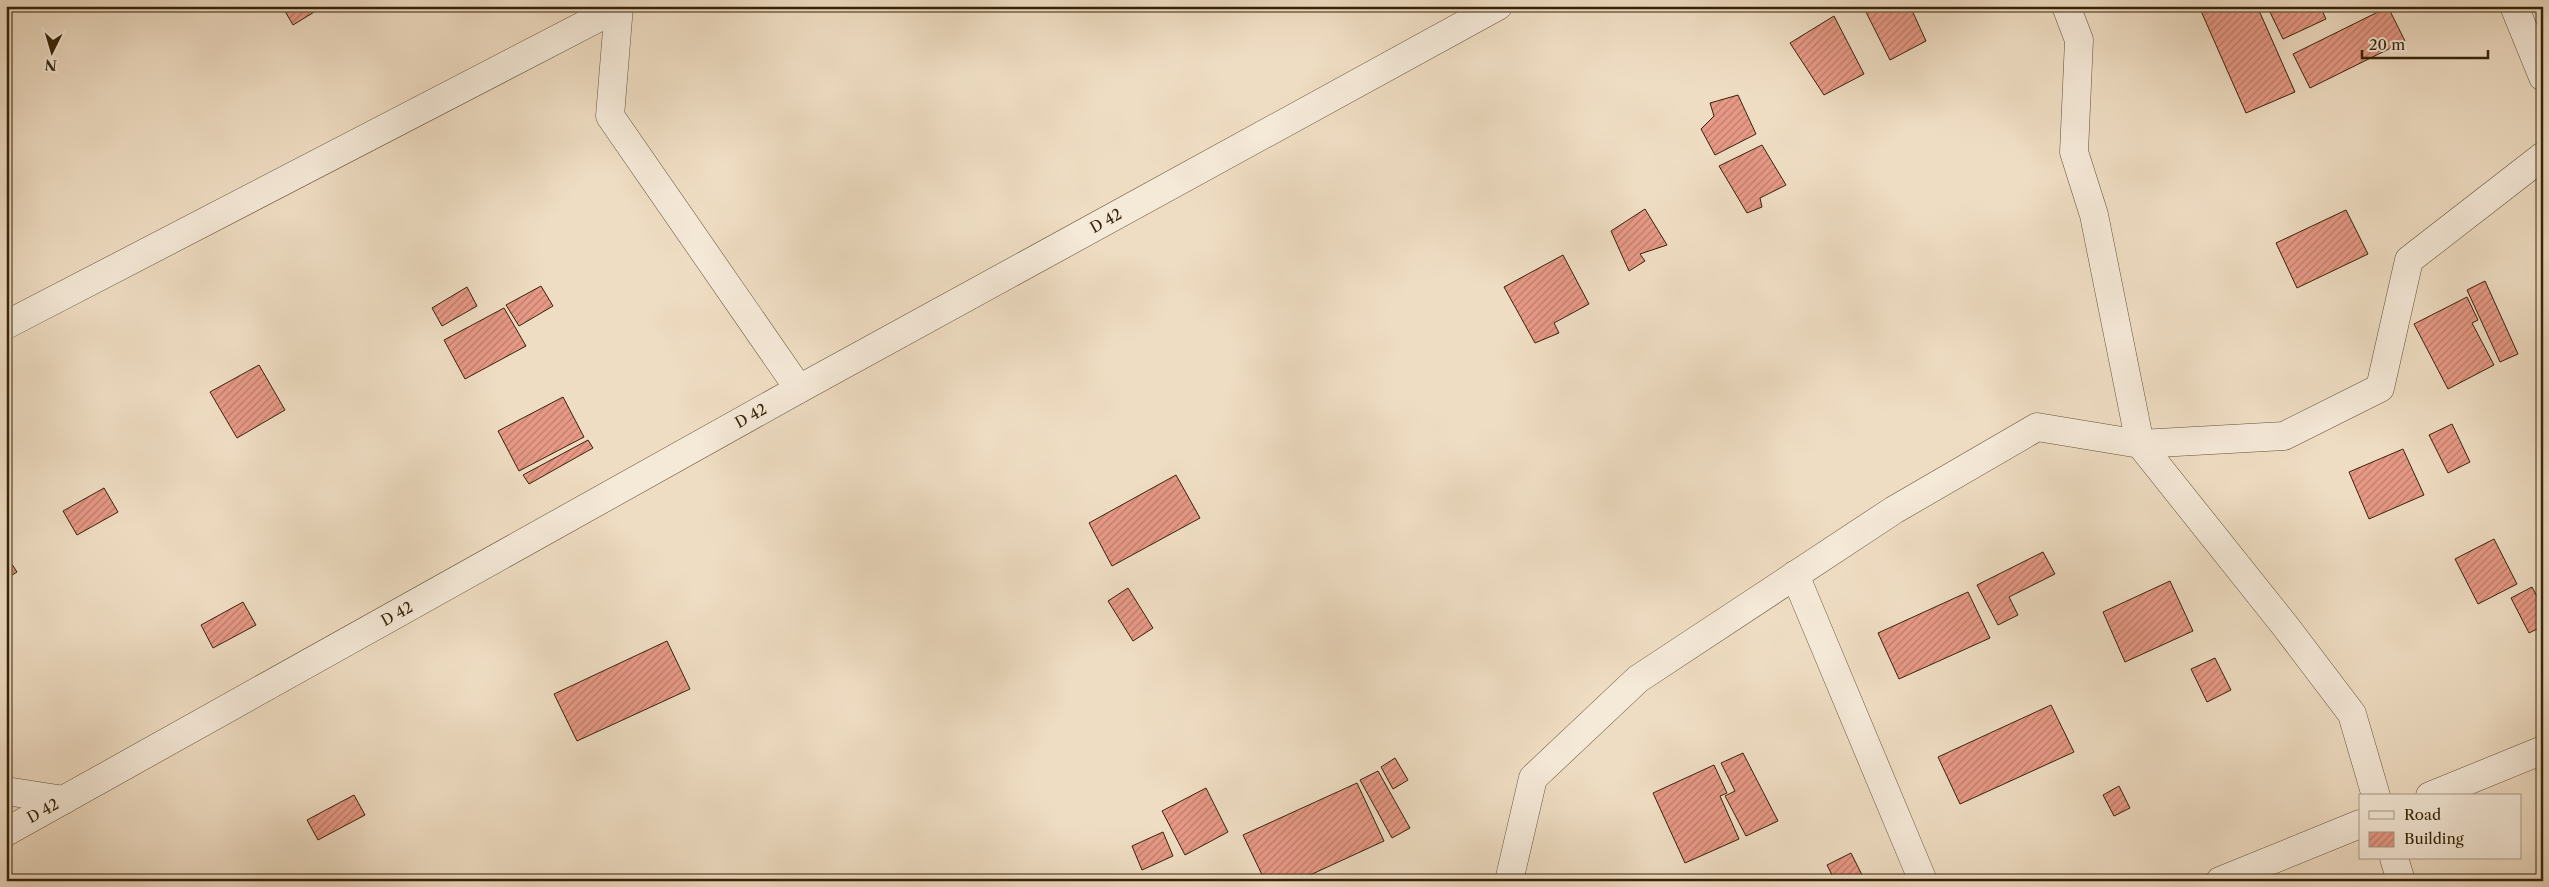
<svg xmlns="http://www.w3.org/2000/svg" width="2549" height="887" viewBox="0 0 2549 887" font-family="'Libre Caslon Text',serif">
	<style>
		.building { fill: url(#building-hatch); stroke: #362308 }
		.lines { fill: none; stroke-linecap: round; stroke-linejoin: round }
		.minor-casing { stroke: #645237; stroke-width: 29 }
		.minor { stroke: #f5e9d8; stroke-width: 28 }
		.labels { text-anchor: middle; stroke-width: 4; stroke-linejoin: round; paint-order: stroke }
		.street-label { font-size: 15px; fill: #362308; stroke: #f5e9d8 }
	</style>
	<defs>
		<pattern id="building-hatch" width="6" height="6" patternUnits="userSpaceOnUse" patternTransform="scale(1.25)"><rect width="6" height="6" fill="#e79986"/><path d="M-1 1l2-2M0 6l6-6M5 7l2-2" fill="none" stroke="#bc7c6c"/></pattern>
	</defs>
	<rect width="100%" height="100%" fill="#efddc3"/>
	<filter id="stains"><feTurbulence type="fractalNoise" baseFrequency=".004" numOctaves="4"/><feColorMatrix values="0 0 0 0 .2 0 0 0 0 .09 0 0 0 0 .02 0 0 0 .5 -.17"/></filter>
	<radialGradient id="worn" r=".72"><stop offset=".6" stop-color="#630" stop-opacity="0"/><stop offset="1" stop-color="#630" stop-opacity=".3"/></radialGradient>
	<!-- building -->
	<g class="building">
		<path d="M282,6h42l-31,19z"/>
		<path d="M1867,6h43l16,35 -36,19 -26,-52z"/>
		<path d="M2211,6h46l38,86 -49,21 -45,-102z"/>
		<path d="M2267,6h53l6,13 -43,20z"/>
		<path d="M2388,7l17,34 -95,47 -17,-34z"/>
		<path d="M1834,16l30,58 -40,21 -34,-52z"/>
		<path d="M1738,95l18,39 -41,21 -14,-26 13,-13 -4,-13z"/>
		<path d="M1762,145l24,40 -26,13 2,9 -15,6 -28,-47z"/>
		<path d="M1645,209l22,36 -27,9 5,7 -16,10 -18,-40z"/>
		<path d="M2346,210l22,44 -71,34 -21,-45z"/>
		<path d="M1563,255l26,49 -35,19 5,10 -24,10 -31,-56z"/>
		<path d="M2485,281l33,73 -18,8 -33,-72z"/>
		<path d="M541,286l12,20 -34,20 -13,-21z"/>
		<path d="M467,287l10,19 -35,20 -10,-18z"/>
		<path d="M2467,297l11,23 -6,3 22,42 -46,24 -34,-65z"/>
		<path d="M504,308l22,38 -61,33 -21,-39z"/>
		<path d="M259,365l26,45 -48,28 -27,-46z"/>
		<path d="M563,397l21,40 -65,34 -21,-40z"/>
		<path d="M2452,424l18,38 -22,11 -19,-38z"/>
		<path d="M588,440l5,8 -64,36 -6,-9z"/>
		<path d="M2403,449l21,46 -55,24 -20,-47z"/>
		<path d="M1176,475l24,43 -88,48 -23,-43z"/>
		<path d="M104,488l14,24 -41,23 -14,-24z"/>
		<path d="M2494,539l23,45 -39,20 -23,-45z"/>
		<path d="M2043,552l12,22 -46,23 9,18 -20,10 -21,-40z"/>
		<path d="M6,555l11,17 -11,7z"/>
		<path d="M2170,581l23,50 -68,31 -22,-50z"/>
		<path d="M2532,587l11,21v18l-14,7 -18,-35z"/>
		<path d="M1128,588l25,40 -20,13 -25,-40z"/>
		<path d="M1968,592l22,46 -91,41 -21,-46z"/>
		<path d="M243,602l13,23 -43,23 -12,-23z"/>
		<path d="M667,641l23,48 -113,52 -23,-47z"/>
		<path d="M2215,658l16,32 -24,12 -16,-33z"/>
		<path d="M2051,705l23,47 -114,52 -22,-47z"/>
		<path d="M1743,753l35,68 -32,15 -21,-40 10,-5 -14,-28z"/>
		<path d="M1395,758l13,22 -15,9 -12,-22z"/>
		<path d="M1714,765l13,28 -7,3 19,43 -54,24 -32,-70z"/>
		<path d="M1378,771l32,57 -18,10 -32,-58z"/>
		<path d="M1357,783l27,58 -87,40h-32l-22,-46z"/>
		<path d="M2119,786l11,22 -16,8 -11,-21z"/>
		<path d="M1206,788l22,44 -43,23 -23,-44z"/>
		<path d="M354,795l11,20 -47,25 -11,-20z"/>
		<path d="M1163,832l10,24 -31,14 -10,-24z"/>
		<path d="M1851,853l14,28h-30l-8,-16z"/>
	</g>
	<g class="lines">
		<defs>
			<g id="minor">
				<path d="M619,6l-9,110 189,273"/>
				<path d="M2066,6l13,34 -5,112 20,63 46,229 146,183 66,87 24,82"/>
				<path d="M2514,6l29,71"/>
				<path d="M6,325l613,-318"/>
				<path d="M1795,575l128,306"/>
				<path d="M6,791l58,9"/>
				<path d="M2430,796l113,-46"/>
				<path d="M6,832l793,-443 699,-383"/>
				<path d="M2394,858l7,23"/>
				<path d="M1509,881l24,-103 105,-99 256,-169 143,-83 103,17 144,-8 96,-48 29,-128 134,-104"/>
				<path d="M2220,881l140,-57"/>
			</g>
		</defs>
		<!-- minor casing -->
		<use href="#minor" class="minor-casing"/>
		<!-- minor -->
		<use href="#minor" class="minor"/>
	</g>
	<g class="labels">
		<!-- street labels -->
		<g class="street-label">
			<text transform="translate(1106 221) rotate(-29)" y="5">D 42</text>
			<text transform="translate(751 416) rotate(-29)" y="5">D 42</text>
			<text transform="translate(397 614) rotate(-29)" y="5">D 42</text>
			<text transform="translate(43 811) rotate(-29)" y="5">D 42</text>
		</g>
	</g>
	<!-- margin -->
	<rect width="2549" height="887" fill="none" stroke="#efddc3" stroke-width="25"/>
	<rect x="8" y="8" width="2534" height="872" fill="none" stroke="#362308" stroke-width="2.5"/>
	<rect x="12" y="12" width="2524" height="862" fill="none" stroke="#362308"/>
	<!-- legend -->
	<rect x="2359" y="794" width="162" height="65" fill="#f5e9d8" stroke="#a99a85"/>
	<rect x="2369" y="811" width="25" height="8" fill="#f5e9d8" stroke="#a99a85"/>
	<text x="2404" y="820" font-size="15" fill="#362308">Road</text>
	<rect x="2369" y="832" width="25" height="15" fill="url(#building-hatch)" stroke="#a99a85"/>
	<text x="2404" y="844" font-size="15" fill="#362308">Building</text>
	<!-- north arrow -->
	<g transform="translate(52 52) rotate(185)" stroke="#f5e9d8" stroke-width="4" paint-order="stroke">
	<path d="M0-4L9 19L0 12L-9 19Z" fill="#362308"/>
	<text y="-8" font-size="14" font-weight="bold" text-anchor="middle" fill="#362308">N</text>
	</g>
	<!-- scale -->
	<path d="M2362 50v8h126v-8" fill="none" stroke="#362308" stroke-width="2.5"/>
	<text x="2369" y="50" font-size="15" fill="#362308" stroke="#f5e9d8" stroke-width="4" paint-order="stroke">20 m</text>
	<rect width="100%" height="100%" filter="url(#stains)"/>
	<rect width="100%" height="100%" fill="url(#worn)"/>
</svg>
